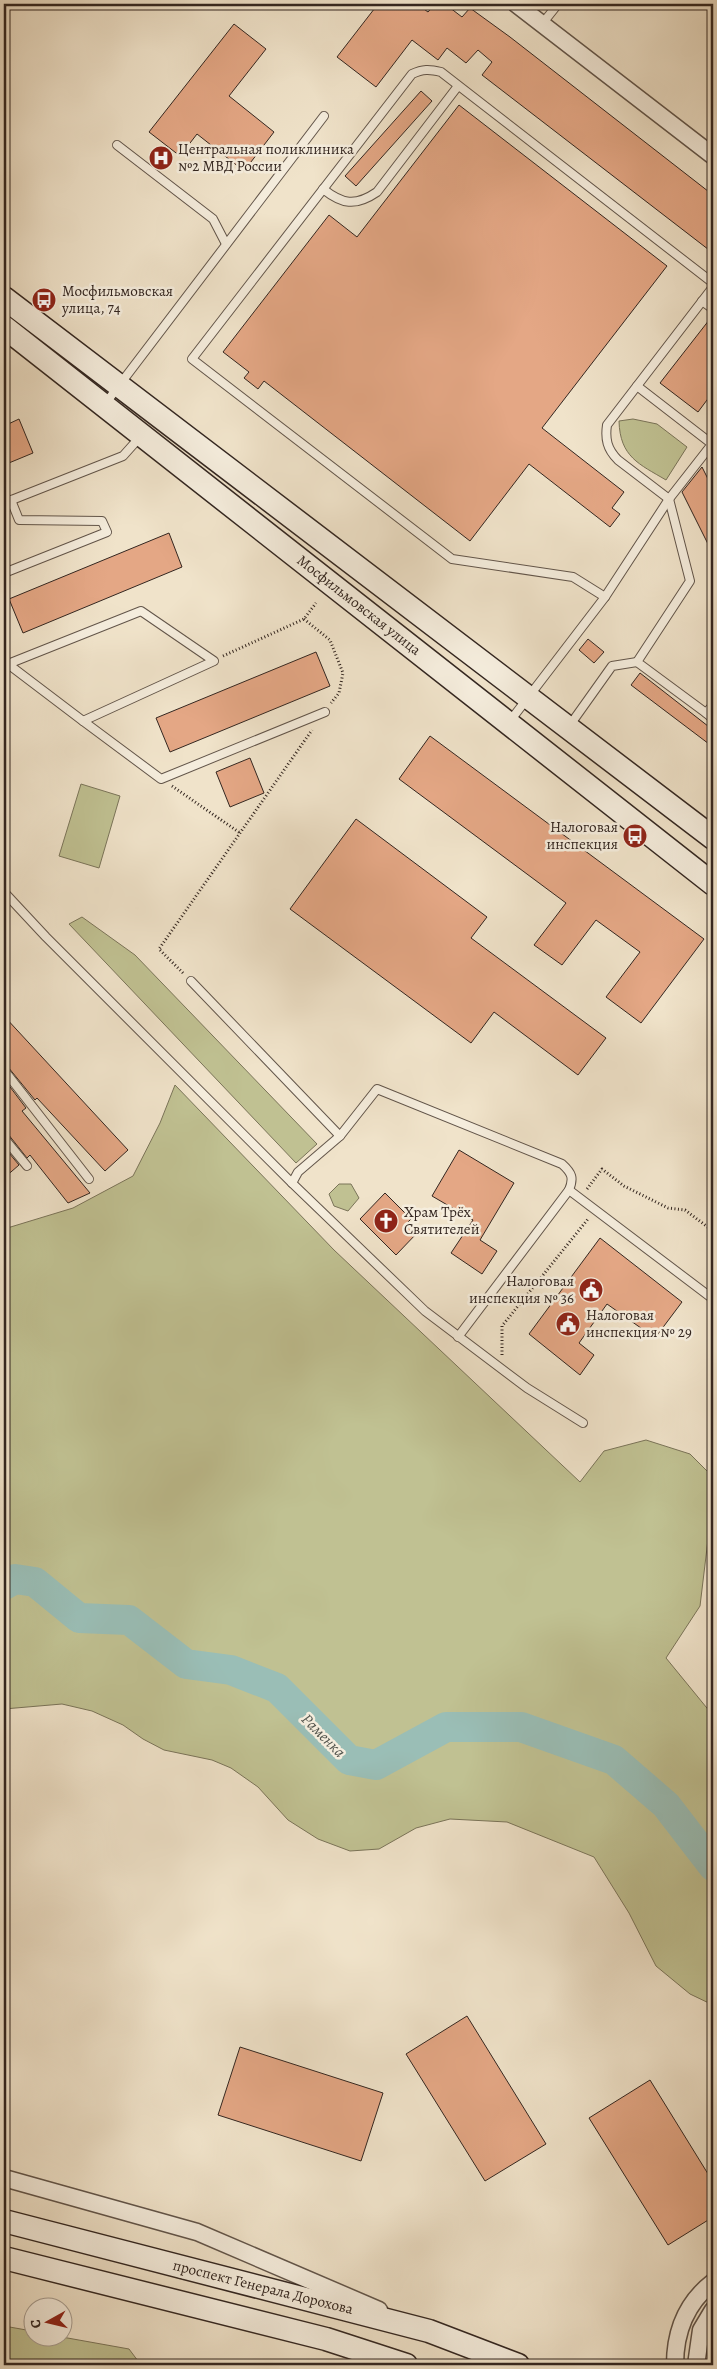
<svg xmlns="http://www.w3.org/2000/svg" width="717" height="2369" viewBox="0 0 717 2369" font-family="Alegreya,serif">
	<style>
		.green { fill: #c0c192; stroke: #7a7459 }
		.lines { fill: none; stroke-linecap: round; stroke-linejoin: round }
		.river { stroke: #9abeb6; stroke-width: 30 }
		.building { fill: #e4a785; stroke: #332620 }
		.lane-casing { stroke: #62554a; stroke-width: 10 }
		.street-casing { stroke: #62554a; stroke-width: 19 }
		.secondary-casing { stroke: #332620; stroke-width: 25 }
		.path { stroke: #332620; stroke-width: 3; stroke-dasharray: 1 2.5; stroke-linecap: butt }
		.lane { stroke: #f5eddd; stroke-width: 8 }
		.street { stroke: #f5eddd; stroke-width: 16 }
		.secondary { stroke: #f5eddd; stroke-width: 22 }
		.labels { text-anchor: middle; stroke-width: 5; stroke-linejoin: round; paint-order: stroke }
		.poi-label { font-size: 15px; fill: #332620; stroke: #f5eddd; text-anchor: start }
		.street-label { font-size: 15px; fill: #332620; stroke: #f5eddd }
		.water-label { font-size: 16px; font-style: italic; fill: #52544d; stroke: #f5eddd }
	</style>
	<rect width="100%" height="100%" fill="#f0e3ca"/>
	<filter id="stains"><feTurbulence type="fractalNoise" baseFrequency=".004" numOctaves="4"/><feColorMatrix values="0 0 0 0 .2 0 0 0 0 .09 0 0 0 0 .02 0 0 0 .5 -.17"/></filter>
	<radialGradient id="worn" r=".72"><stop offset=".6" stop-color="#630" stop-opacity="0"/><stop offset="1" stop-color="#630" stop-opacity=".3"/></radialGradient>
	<!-- green -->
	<g class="green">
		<path d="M633,419l24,5 30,23 -21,33c-27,-16 -46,-23 -47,-59z"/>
		<path d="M81,784l39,12 -21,72 -40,-12z"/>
		<path d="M82,917l53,38 182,189 -21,19 -227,-239z"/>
		<path d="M175,1085l159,165 246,232 24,-31 42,-11 44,14 23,23v21l-13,108 -34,52 45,55h2v292l-23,-11 -34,-28 -27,-53 -35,-56 -87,-35 -57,-3 -34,9 -37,21 -29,2 -32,-12 -30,-19 -30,-33 -27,-19 -19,-8 -48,-10 -21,-11 -20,-14 -31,-14 -30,-7 -58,5v-480l69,-21 60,-32 27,-53z"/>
		<path d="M339,1184h12l8,14 -11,13 -14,-5 -5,-12z"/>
		<path d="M4,2326l28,5v5l30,1 67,12 12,16h-137z"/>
	</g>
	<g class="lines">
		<!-- river -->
		<path class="river" d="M4,1585l11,-6 20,3 44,36 50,2 57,44 45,6 46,18 72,72 27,5 70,-38h75l93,33 52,45 47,61"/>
	</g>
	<!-- building -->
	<g class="building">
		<path d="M378,4h39l11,8 7,-8h10l17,13 8,-9 40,29 203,158v58l-231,-178 10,-13 -14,-12 -12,13 -19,-15 -9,12 -26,-20 -36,47 -39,-30z"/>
		<path d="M234,24l32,25 -37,47 45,36 -30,39 -47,-37 -17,22 -31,-24z"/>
		<path d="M421,91l11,10 -76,85 -11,-10z"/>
		<path d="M459,105l208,161 -125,162 82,64 -12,16 8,6 -10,13 -81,-63 -59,77 -206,-160 -6,8 -14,-11 5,-6 -26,-20 106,-137 28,22z"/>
		<path d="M713,315v77l-15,20 -38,-29z"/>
		<path d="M19,419l14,34 -29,12v-39z"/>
		<path d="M702,467l11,22v65l-31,-62z"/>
		<path d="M169,533l13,34 -159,66 -14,-34z"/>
		<path d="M588,639l16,13 -10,11 -15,-13z"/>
		<path d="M316,652l14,34 -160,66 -14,-34z"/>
		<path d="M640,673l73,57v17l-82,-62z"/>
		<path d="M430,736l274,203 -63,84 -35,-26 34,-45 -44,-32 -34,45 -28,-20 32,-42 -167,-124z"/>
		<path d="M250,758l14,35 -34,14 -14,-35z"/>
		<path d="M356,819l131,98 -16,21 135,100 -28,37 -84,-63 -23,31 -181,-134z"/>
		<path d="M4,1016l124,134 -23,21 -68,-73 -2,2 -27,-33 -4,-3z"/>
		<path d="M4,1079l22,29 -4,3 68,82 -22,10 -38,-48 -3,3 -19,-24 -4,-2z"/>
		<path d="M4,1147l15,18 -15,13z"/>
		<path d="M459,1150l55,33 -34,57 17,11 -15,23 -31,-21 22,-33 -41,-24z"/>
		<path d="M385,1193l26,26 -4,4 11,9 -22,23 -36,-36z"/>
		<path d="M600,1238l82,64 -27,36 -48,-34 -28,39 15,12 -14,20 -51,-41z"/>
		<path d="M467,2016l79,128 -61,37 -79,-127z"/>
		<path d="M240,2047l143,46 -22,68 -143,-46z"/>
		<path d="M650,2080l63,102v35l-45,28 -79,-127z"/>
	</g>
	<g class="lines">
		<defs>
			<g id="lane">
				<path d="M542,24l16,-20"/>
				<path d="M117,145l96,74 13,25"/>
				<path d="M323,189c19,15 32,18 54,3l81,-106"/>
				<path d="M702,301l11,8"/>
				<path d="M105,404l219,-288"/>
				<path d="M4,503l119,-47 17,-19"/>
				<path d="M4,573l103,-41 -5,-11 -83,-1 -8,-20"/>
				<path d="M605,597l-32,-20 -121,-18 -260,-200 220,-285c11,-5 17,-5 29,-2l272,211"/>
				<path d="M4,661l79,60 131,-60 -73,-50 -133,53"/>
				<path d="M713,705l-7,8 7,6"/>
				<path d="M706,713l-69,-51 53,-81 -21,-82 -51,-39c-11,-11 -13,-21 -11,-35l106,-138"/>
				<path d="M83,721l78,58 164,-67"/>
				<path d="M510,721l95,-124 64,-98 43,-55 -75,-58"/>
				<path d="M570,725l42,-59 25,-4"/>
				<path d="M4,892l42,45 246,246 133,128 102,77 56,35"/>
				<path d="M191,981l149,155 -42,36 -6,11"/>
				<path d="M4,1070l85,109"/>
				<path d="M340,1136l37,-47 185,75c10,9 12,14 7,26"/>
				<path d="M4,1138l23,28"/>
				<path d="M458,1337l111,-147 144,109"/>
			</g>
			<g id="street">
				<path d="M516,4l197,152"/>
				<path d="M4,2178l193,54 182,78"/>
				<path d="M675,2365c0,-33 11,-62 38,-83"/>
				<path d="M696,2365l5,-35 12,-20"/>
			</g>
			<g id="secondary">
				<path d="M4,298l709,540"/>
				<path d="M4,327l709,557"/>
				<path d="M4,2221l425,110 89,34"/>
				<path d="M4,2258l322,81 80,26"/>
			</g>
		</defs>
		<!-- lane casing -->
		<use href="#lane" class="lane-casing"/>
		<!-- street casing -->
		<use href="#street" class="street-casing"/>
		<!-- secondary casing -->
		<use href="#secondary" class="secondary-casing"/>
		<!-- path -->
		<g class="path">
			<path d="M304,619l26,21 13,33 -4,20 -8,10"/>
			<path d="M223,656l81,-37 12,-16"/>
			<path d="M172,786l68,47"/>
			<path d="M183,973l-24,-24 153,-219"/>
			<path d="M587,1189l15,-20 22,17 44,22 17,2 28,21"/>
			<path d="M502,1355v-29l86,-107"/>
		</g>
		<!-- lane -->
		<use href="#lane" class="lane"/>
		<!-- street -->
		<use href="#street" class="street"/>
		<!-- secondary -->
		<use href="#secondary" class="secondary"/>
	</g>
	<!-- icons -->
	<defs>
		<symbol id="hospital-disc" viewBox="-11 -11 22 22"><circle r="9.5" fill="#8f2418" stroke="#f5eddd"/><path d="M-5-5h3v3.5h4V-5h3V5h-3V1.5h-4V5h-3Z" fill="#fff"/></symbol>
		<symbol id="bus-disc" viewBox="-11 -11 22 22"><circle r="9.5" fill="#8f2418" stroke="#f5eddd"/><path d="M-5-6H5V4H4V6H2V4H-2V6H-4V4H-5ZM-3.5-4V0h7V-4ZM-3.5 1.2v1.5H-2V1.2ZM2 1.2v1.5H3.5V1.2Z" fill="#fff"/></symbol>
		<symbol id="church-disc" viewBox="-11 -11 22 22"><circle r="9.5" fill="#8f2418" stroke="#f5eddd"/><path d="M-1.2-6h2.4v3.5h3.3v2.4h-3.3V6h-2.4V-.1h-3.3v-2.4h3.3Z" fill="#fff"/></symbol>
		<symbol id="civic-disc" viewBox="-11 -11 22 22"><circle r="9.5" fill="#8f2418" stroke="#f5eddd"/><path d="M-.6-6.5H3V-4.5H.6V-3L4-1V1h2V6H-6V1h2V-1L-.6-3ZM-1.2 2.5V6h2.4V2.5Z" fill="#fff"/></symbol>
	</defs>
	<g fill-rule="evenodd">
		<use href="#hospital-disc" x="147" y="144" width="28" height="28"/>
		<use href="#bus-disc" x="30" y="286" width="28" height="28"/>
		<use href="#bus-disc" x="621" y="822" width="28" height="28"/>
		<use href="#church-disc" x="372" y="1207" width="28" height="28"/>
		<use href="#civic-disc" x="577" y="1276" width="28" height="28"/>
		<use href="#civic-disc" x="554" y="1310" width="28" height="28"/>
	</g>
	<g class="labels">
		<!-- poi labels -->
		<g class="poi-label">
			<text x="178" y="154">Центральная поликлиника<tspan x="178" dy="17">№2 МВД России</tspan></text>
			<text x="62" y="296">Мосфильмовская<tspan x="62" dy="17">улица, 74</tspan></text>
			<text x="618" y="832" text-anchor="end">Налоговая<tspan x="618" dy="17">инспекция</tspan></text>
			<text x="404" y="1217">Храм Трёх<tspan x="404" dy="17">Святителей</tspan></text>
			<text x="574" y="1286" text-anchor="end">Налоговая<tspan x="574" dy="17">инспекция № 36</tspan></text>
			<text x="586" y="1320">Налоговая<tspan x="586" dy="17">инспекция № 29</tspan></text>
		</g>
		<!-- street labels -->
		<g class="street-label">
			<text transform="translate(359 605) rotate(38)" y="5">Мосфильмовская улица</text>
			<text transform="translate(263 2287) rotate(14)" y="5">проспект Генерала Дорохова</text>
		</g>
		<!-- water labels -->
		<g class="water-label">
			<text transform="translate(324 1735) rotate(45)" y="6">Раменка</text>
		</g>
	</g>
	<!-- margin -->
	<rect width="717" height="2369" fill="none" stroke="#f0e3ca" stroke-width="20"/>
	<rect x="5" y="5" width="707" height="2359" fill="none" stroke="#332620" stroke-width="2.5"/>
	<rect x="10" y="10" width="697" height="2349" fill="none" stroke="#332620"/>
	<!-- north arrow -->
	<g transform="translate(48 2322) rotate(262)"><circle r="24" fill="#f5eddd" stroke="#a79d91"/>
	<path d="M0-4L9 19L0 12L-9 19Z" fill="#8f2418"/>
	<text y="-8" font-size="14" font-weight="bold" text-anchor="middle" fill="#332620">С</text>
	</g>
	<rect width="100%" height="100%" filter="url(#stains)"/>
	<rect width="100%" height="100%" fill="url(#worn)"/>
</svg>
